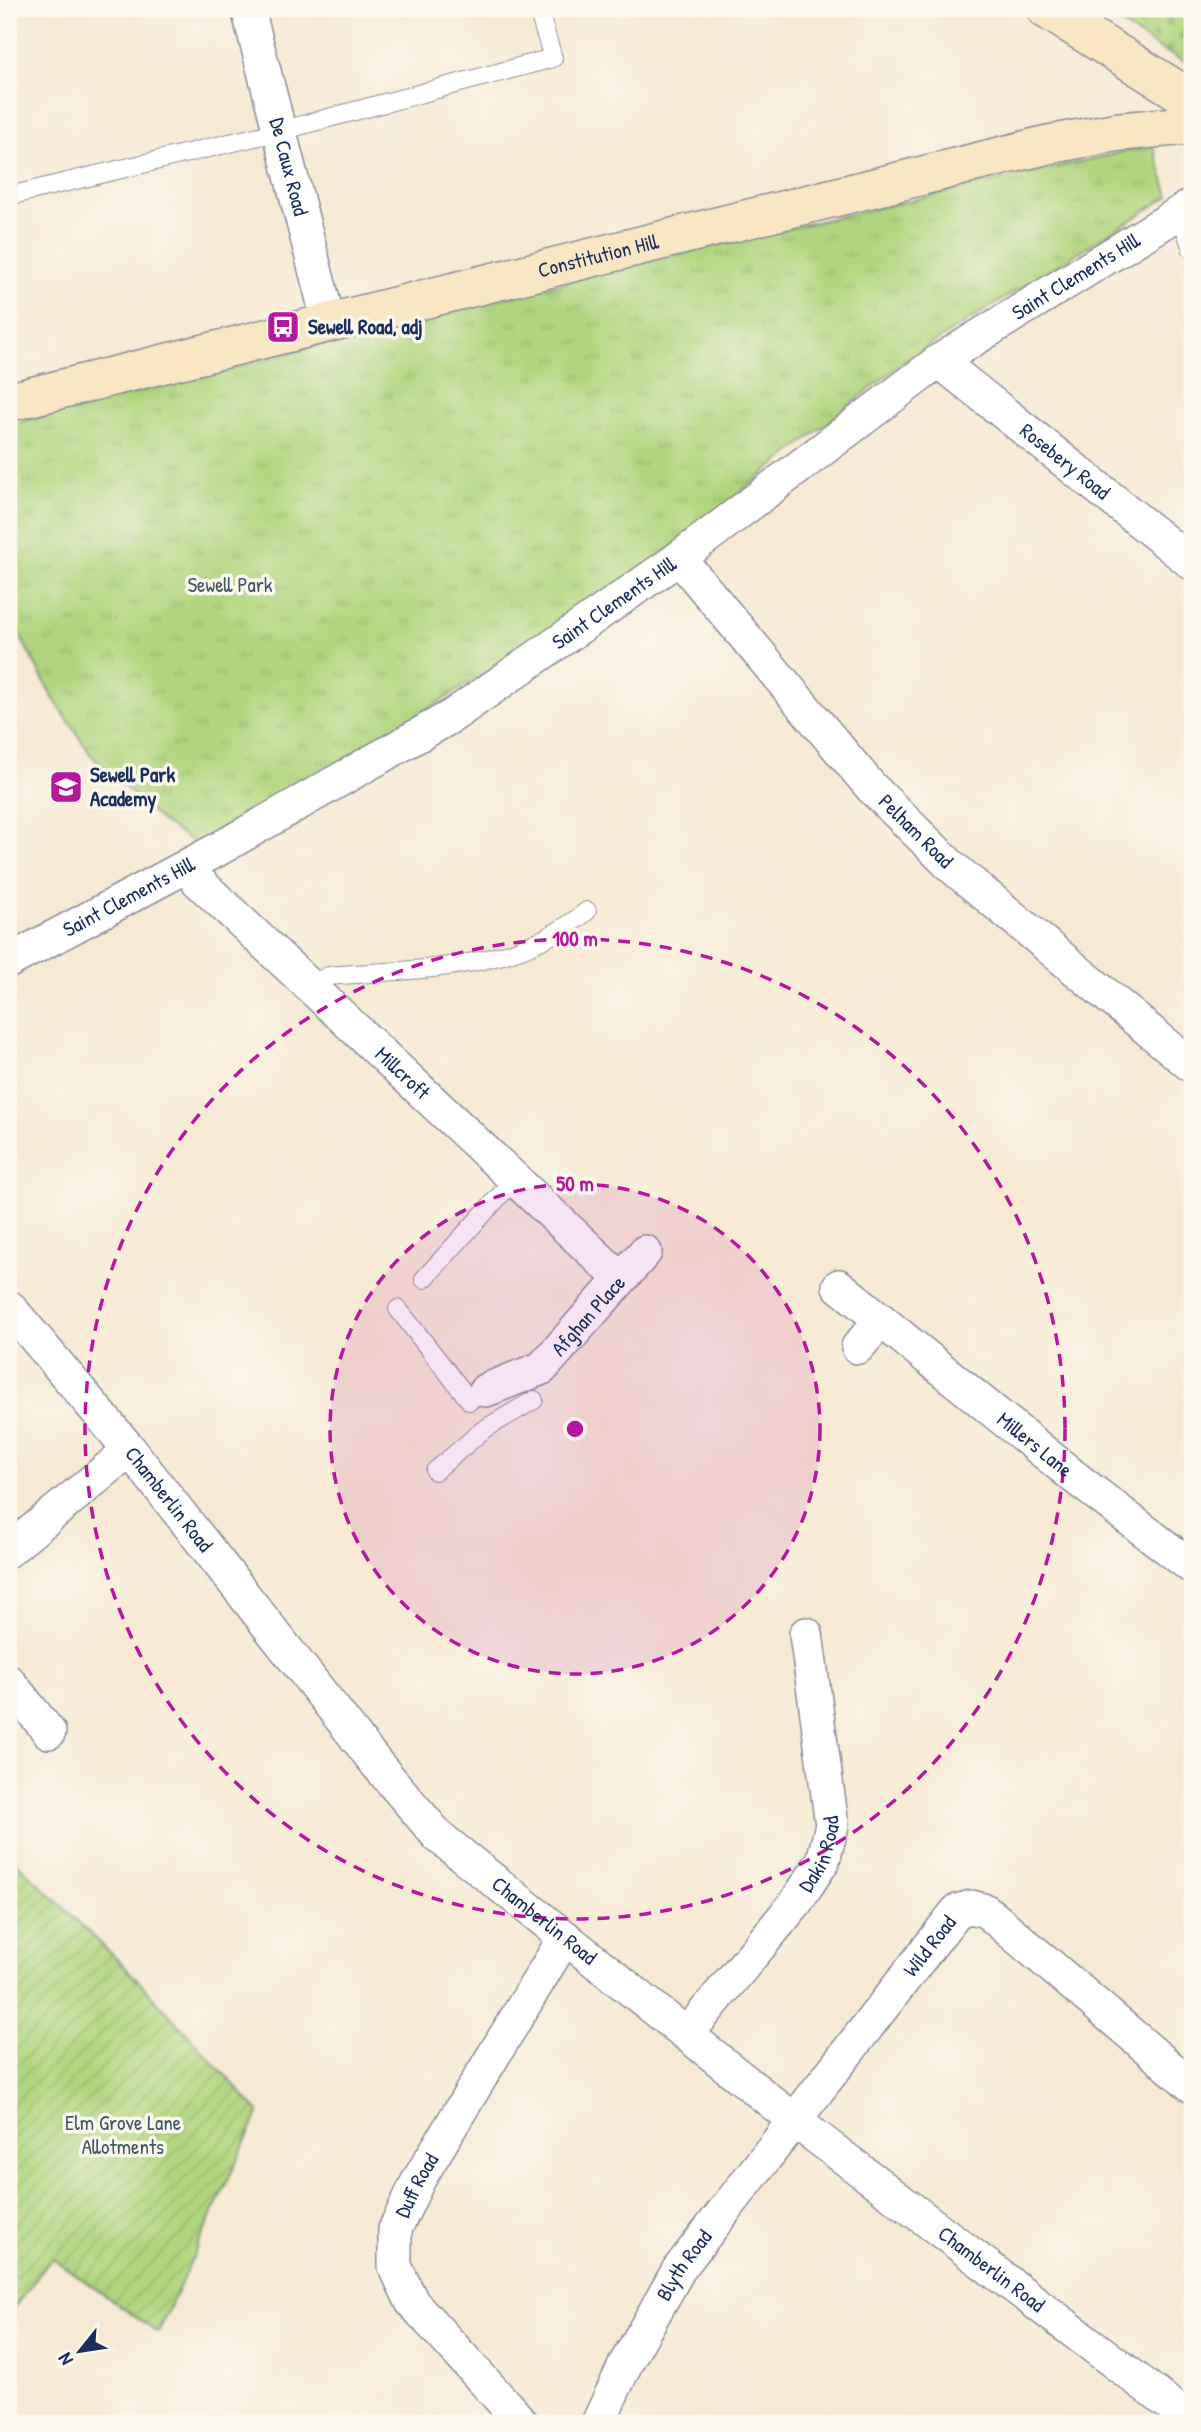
<svg xmlns="http://www.w3.org/2000/svg" width="1201" height="2432" viewBox="0 0 1201 2432" font-family="'Patrick Hand',sans-serif">
	<style>
		.cemetery { fill: url(#cemetery-stones); stroke: #66826e; stroke-width: 2 }
		.park { fill: url(#park-tufts); stroke: #66826e; stroke-width: 2 }
		.garden { fill: url(#garden-furrows); stroke: #66826e; stroke-width: 2 }
		.lines { fill: none; stroke-linecap: round; stroke-linejoin: round }
		.lane-casing { stroke: #898c98; stroke-width: 20 }
		.street-casing { stroke: #898c98; stroke-width: 36 }
		.secondary-casing { stroke: #898c98; stroke-width: 41 }
		.lane { stroke: #fff; stroke-width: 18 }
		.street { stroke: #fff; stroke-width: 33 }
		.secondary { stroke: #f9e7c3; stroke-width: 38 }
		.ring { fill: none; stroke: #b5179e; stroke-width: 3.5; stroke-dasharray: 12 9 }
		.labels { text-anchor: middle; stroke-width: 7; stroke-linejoin: round; paint-order: stroke }
		.street-label { font-size: 21px; fill: #1b2f5e; stroke: #fbf7ec }
		.poi-label { font-size: 21px; font-weight: bold; fill: #1b2f5e; stroke: #fbf7ec; text-anchor: start }
		.park-label { font-size: 21px; fill: #405966; stroke: #fbf7ec }
		.centre { fill: #b5179e; stroke: #fbf7ec; stroke-width: 3.5 }
		.ring-label { font-size: 21px; text-anchor: middle; font-weight: bold; fill: #b5179e; stroke: #fbf7ec; stroke-width: 7; stroke-linejoin: round; paint-order: stroke }
	</style>
	<defs>
		<pattern id="cemetery-stones" width="16" height="16" patternUnits="userSpaceOnUse" patternTransform="scale(1.75)"><rect width="16" height="16" fill="#b1d67f"/><path d="M2 7V4a2 2 0 0 1 4 0v3zM10 15v-3a2 2 0 0 1 4 0v3z" fill="#98b870"/></pattern>
		<pattern id="park-tufts" width="24" height="20" patternUnits="userSpaceOnUse" patternTransform="scale(1.75)"><rect width="24" height="20" fill="#b1d67f"/><path d="M3 7l-1-3M5 7V3M7 7l1-3M15 17l-1-3M17 17v-4M19 17l1-3" fill="none" stroke="#98b870"/></pattern>
		<pattern id="garden-furrows" width="10" height="10" patternUnits="userSpaceOnUse" patternTransform="scale(1.75)"><rect width="10" height="10" fill="#b1d67f"/><path d="M-1 1l2-2M0 10L10 0M9 11l2-2" fill="none" stroke="#98b870"/></pattern>
	</defs>
	<rect width="100%" height="100%" fill="#fbf7ec"/>
	<filter id="ink" filterUnits="userSpaceOnUse"><feTurbulence type="fractalNoise" baseFrequency=".0143" numOctaves="2"/><feDisplacementMap in="SourceGraphic" scale="14" xChannelSelector="R" yChannelSelector="G"/><feConvolveMatrix kernelMatrix="1 2 1 2 8 2 1 2 1" color-interpolation-filters="sRGB"/></filter>
	<filter id="wash" filterUnits="userSpaceOnUse"><feTurbulence type="fractalNoise" baseFrequency=".00686" numOctaves="4" result="noise"/><feDisplacementMap in="SourceGraphic" scale="28" xChannelSelector="R" yChannelSelector="G"/><feGaussianBlur stdDeviation="1.57" result="paint"/><feColorMatrix in="noise" values="0 0 0 0 0 0 0 0 0 0 0 0 0 0 0 0 0 1.4 0 .05"/><feComposite in="paint" operator="in"/></filter>
	<g filter="url(#wash)">
		<rect width="100%" height="100%" fill="#f7e9d3"/>
		<!-- cemetery -->
		<path class="cemetery" d="M1098,9h94v56l-32,-16z"/>
		<!-- park -->
		<path class="park" d="M1153,145l16,51 -260,162 -246,196 -88,63 -179,112 -196,117 -38,-24 -71,-67 -39,-59 -43,-81v-188l4,-3 654,-168z"/>
		<!-- garden -->
		<path class="garden" d="M9,1855l121,117 129,140 -101,221 -106,-75 -43,56z"/>
	</g>
	<g filter="url(#ink)">
		<g class="lines">
			<defs>
				<g id="lane">
					<path d="M9,196l271,-65 273,-73 -15,-49"/>
					<path d="M1180,213l12,36"/>
					<path d="M309,985l20,-9c92,-8 183,-3 258,-65"/>
					<path d="M424,1279l91,-100"/>
					<path d="M398,1309l72,92"/>
					<path d="M435,1471l48,-41 51,-30"/>
				</g>
				<g id="street">
					<path id="s1" d="M248,9l81,314"/>
					<path id="s2" d="M939,361l253,202"/>
					<path id="s3" d="M679,558l192,229 80,79 241,200"/>
					<path id="s4" d="M189,865l9,16 422,397"/>
					<path id="s5" d="M9,961l206,-110 237,-135 227,-158 260,-197 253,-156"/>
					<path id="s6" d="M839,1286l238,193 115,88"/>
					<path id="s7" d="M9,1307l121,143 246,313 62,73 356,284 398,301"/>
					<path d="M858,1347l23,-27"/>
					<path id="s8" d="M486,1390l56,-22 103,-116"/>
					<path d="M9,1550l121,-100"/>
					<path d="M9,1682l40,50"/>
					<path id="s9" d="M687,2034l109,-132 27,-41 9,-36 -26,-191"/>
					<path id="s10" d="M522,2423l-110,-121 -17,-36v-37l24,-50 146,-242"/>
					<path id="s11" d="M598,2423l28,-60 53,-94 278,-358 14,-4 15,4 206,175"/>
				</g>
				<g id="secondary">
					<path d="M1046,9l132,82 11,11 3,18"/>
					<path id="s12" d="M9,402l1037,-257 70,-13 76,-7"/>
				</g>
			</defs>
			<!-- lane casing -->
			<use href="#lane" class="lane-casing"/>
			<!-- street casing -->
			<use href="#street" class="street-casing"/>
			<!-- secondary casing -->
			<use href="#secondary" class="secondary-casing"/>
			<!-- lane -->
			<use href="#lane" class="lane"/>
			<!-- street -->
			<use href="#street" class="street"/>
			<!-- secondary -->
			<use href="#secondary" class="secondary"/>
		</g>
	</g>
	<!-- distance rings -->
	<circle cx="575" cy="1429" r="245" fill="#b5179e" fill-opacity=".12"/>
	<g class="ring">
		<circle cx="575" cy="1429" r="245"/>
		<circle cx="575" cy="1429" r="490"/>
	</g>
	<!-- icons -->
	<defs>
		<symbol id="bus-square" viewBox="-11 -11 22 22"><rect x="-9" y="-9" width="18" height="18" rx="4" fill="#b5179e" stroke="#fbf7ec"/><path d="M-5-6H5V4H4V6H2V4H-2V6H-4V4H-5ZM-3.5-4V0h7V-4ZM-3.5 1.2v1.5H-2V1.2ZM2 1.2v1.5H3.5V1.2Z" fill="#fff"/></symbol>
		<symbol id="school-square" viewBox="-11 -11 22 22"><rect x="-9" y="-9" width="18" height="18" rx="4" fill="#b5179e" stroke="#fbf7ec"/><path d="M0-5L7-2L0 1L-7-2ZM-4 1L0 2.5L4 1V4Q0 6-4 4Z" fill="#fff"/></symbol>
	</defs>
	<g fill-rule="evenodd">
		<use href="#bus-square" x="264" y="308" width="38" height="38"/>
		<use href="#school-square" x="47" y="768" width="38" height="38"/>
	</g>
	<g class="labels">
		<!-- street labels -->
		<g class="street-label">
			<text dy="7" stroke="none"><textPath href="#s1" startOffset="163">De Caux Road</textPath></text>
			<text dy="7" stroke="none"><textPath href="#s12" startOffset="607">Constitution Hill</textPath></text>
			<text dy="7" stroke="none"><textPath href="#s5" startOffset="1270">Saint Clements Hill</textPath></text>
			<text dy="7" stroke="none"><textPath href="#s2" startOffset="161">Rosebery Road</textPath></text>
			<text dy="7" stroke="none"><textPath href="#s5" startOffset="704">Saint Clements Hill</textPath></text>
			<text dy="7" stroke="none"><textPath href="#s3" startOffset="362">Pelham Road</textPath></text>
			<text dy="7" stroke="none"><textPath href="#s5" startOffset="136">Saint Clements Hill</textPath></text>
			<text dy="7" stroke="none"><textPath href="#s4" startOffset="299">Millcroft</textPath></text>
			<text dy="7" stroke="none"><textPath href="#s8" startOffset="130">Afghan Place</textPath></text>
			<text dy="7" stroke="none"><textPath href="#s6" startOffset="252">Millers Lane</textPath></text>
			<text dy="7" stroke="none"><textPath href="#s7" startOffset="250">Chamberlin Road</textPath></text>
			<text dy="7" stroke="none"><textPath href="#s9" startOffset="226">Dakin Road</textPath></text>
			<text dy="7" stroke="none"><textPath href="#s7" startOffset="817">Chamberlin Road</textPath></text>
			<text dy="7" stroke="none"><textPath href="#s11" startOffset="583">Wild Road</textPath></text>
			<text dy="7" stroke="none"><textPath href="#s10" startOffset="289">Duff Road</textPath></text>
			<text dy="7" stroke="none"><textPath href="#s11" startOffset="180">Blyth Road</textPath></text>
			<text dy="7" stroke="none"><textPath href="#s7" startOffset="1384">Chamberlin Road</textPath></text>
		</g>
		<!-- poi labels -->
		<g class="poi-label">
			<text x="308" y="334">Sewell Road, adj</text>
			<text x="90" y="782">Sewell Park<tspan x="90" dy="24">Academy</tspan></text>
		</g>
		<!-- park labels -->
		<g class="park-label">
			<text x="230" y="592">Sewell Park</text>
			<text x="123" y="2130">Elm Grove Lane<tspan x="123" dy="24">Allotments</tspan></text>
		</g>
	</g>
	<circle cx="575" cy="1429" r="10" class="centre"/>
	<g class="ring-label">
		<text x="575" y="946">100 m</text>
		<text x="575" y="1191">50 m</text>
	</g>
	<!-- margin -->
	<rect width="1201" height="2432" fill="none" stroke="#fbf7ec" stroke-width="35"/>
	<!-- north arrow -->
	<g transform="translate(80 2351) rotate(240)" stroke="#fbf7ec" stroke-width="5" paint-order="stroke">
	<path d="M0-5L12 26L0 18L-12 26Z" fill="#1b2f5e"/>
	<text y="-10" font-size="19" font-weight="bold" text-anchor="middle" fill="#1b2f5e">N</text>
	</g>
</svg>
